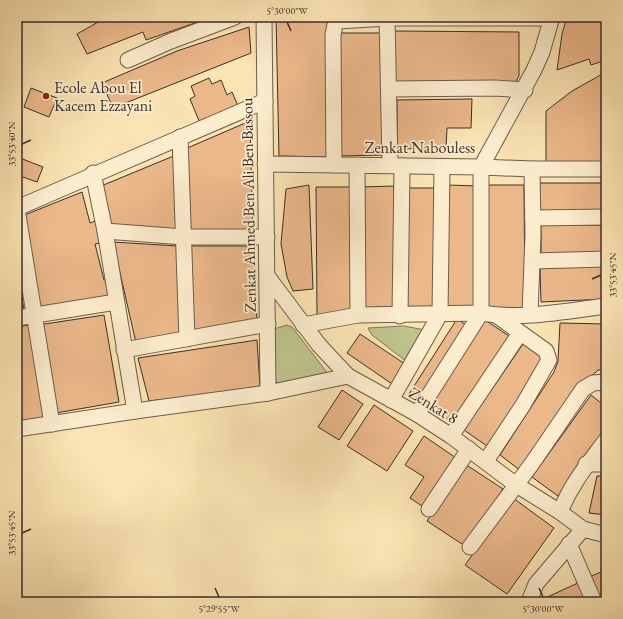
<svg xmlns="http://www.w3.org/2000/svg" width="623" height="619" viewBox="0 0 623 619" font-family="'EB Garamond',serif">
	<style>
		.green { fill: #bec48c; stroke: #7e795a }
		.building { fill: #ebb88a; stroke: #3d2e29 }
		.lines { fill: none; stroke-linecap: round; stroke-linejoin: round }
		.minor-casing { stroke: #6c5c4c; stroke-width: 17 }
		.minor { stroke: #fcedce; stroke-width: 15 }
		.ticks { fill: none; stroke: #3d2e29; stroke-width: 1.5 }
		.poi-dot { fill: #8f2418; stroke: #fcedce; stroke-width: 1.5 }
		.labels { text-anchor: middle; stroke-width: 3.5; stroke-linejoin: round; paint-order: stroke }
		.poi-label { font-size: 16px; fill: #3d2e29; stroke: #fcedce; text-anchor: start }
		.street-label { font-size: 16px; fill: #3d2e29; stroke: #fcedce }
		.neatline { fill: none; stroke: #3d2e29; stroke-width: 1.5 }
		.ticks-label { font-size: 10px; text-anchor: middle; fill: #3d2e29 }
	</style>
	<rect width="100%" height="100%" fill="#fbe4b3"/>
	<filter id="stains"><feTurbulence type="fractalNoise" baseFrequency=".005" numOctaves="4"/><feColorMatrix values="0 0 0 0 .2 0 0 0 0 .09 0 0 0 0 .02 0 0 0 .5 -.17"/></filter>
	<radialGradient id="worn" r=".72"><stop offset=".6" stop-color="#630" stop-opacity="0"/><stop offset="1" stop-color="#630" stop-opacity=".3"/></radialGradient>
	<!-- green -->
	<g class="green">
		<path d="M287,325l5,2 37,48 -51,10 -3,-5 -1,-51z"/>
		<path d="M404,326l21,4 -18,32 -35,-27 -4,-7z"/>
	</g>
	<!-- building -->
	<g class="building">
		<path d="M107,17h105l-66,23 -3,-8 -56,22 -10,-20z"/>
		<path d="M276,17h55l-2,140 -50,-1z"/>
		<path d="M567,17h39v43l-15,5 -2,-6 -32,11 5,-36z"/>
		<path d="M249,27l2,26 -138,55 -11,-25 75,-32z"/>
		<path d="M394,31l125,1v44l-4,7 -120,2z"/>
		<path d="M339,33h45l1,122 -46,1z"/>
		<path d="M606,72v94h-60v-55l26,-20z"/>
		<path d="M209,78l3,6 9,-4 6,15 5,-3 6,14 -38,17 -10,-24 5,-3 -4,-10z"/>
		<path d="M31,88l26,10 -8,19 -25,-10z"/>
		<path d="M472,99l-1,29h-24l-1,20 -49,1v-49z"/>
		<path d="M250,121l3,113 -63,-2 -5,-83z"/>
		<path d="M176,155l4,78 -72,-6 -7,-41z"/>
		<path d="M20,158l23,9 -6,15 -20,-7v-11z"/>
		<path d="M539,183h67v33l-66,-1z"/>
		<path d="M309,185l4,104 -20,2 -6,-14 -6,-33 5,-55z"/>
		<path d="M447,185l32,1 -2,126h-32z"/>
		<path d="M486,185h38l1,127 -37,1z"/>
		<path d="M394,186l2,126h-34l-2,-125z"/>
		<path d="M316,187h36l1,128h-36z"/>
		<path d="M404,188h33l-1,125h-33z"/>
		<path d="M82,192l8,31 5,-2 6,22 -6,1 9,36h4l3,17 -76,13 -13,-94z"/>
		<path d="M541,225h65v29l-65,2z"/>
		<path d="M113,242l65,4 5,90 -47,7z"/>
		<path d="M189,246h65l3,76 -63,12z"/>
		<path d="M17,266l7,44 -7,1z"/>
		<path d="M606,266v33l-65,3 -1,-34z"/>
		<path d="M104,315l15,87 -63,11 -18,-88z"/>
		<path d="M457,319l12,8 -48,75 -12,-8z"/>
		<path d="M485,320l27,18 -57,86 -28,-18z"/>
		<path d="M560,323l46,1v46h-8l-16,15 -61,86 -21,-16 54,-83 4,-11z"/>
		<path d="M29,325l19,94 -31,6v-98z"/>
		<path d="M360,334l48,32 -13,20 -48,-33z"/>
		<path d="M257,340l3,48 -111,13 -11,-43z"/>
		<path d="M523,344l22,16 -58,86 -23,-16z"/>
		<path d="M342,390l21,14 -24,36 -21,-13z"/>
		<path d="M591,395l15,12v22l-48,67 -26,-19z"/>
		<path d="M374,405l39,26 -26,40 -40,-25z"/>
		<path d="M424,436l35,24 -34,48 -15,-10 14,-21 -19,-12z"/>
		<path d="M465,464l38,25 -38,57 -38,-25z"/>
		<path d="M597,476h9v39l-17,-2z"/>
		<path d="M513,498l41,30 -47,66 -42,-29z"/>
		<path d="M606,570v32h-7l-10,-25z"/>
		<path d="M580,582l8,20h-47v-2z"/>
	</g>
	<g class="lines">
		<defs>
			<g id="minor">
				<path d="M264,17l4,376"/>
				<path d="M387,17l3,148"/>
				<path d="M128,60l43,-19 64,-24"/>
				<path d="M389,89l106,-1 30,2"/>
				<path d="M180,137l7,202"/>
				<path d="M265,164l216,3 53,-97 8,-18 10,-35"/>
				<path d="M334,165l-1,-130 2,-10 3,-4 49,-3h164"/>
				<path d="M357,165l1,150"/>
				<path d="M93,173l12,58 30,180"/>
				<path d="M17,208l248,-107"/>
				<path d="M17,209l35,215"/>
				<path d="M533,218l73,-1"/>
				<path d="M105,231l79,6h83"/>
				<path d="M533,261l73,-2"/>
				<path d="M268,277l51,68 29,31 69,38 34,22 64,48 45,28 23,17 23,6"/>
				<path d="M530,314l3,-79 -1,-66"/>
				<path d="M400,316l2,-150"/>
				<path d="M17,318l99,-16"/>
				<path d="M303,325l55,-10 123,-2c41,7 85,-2 125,-7"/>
				<path d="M124,350l144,-26"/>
				<path d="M391,400l49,-86 2,-147"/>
				<path d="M417,414l64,-101v-146l51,2h74"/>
				<path d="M17,429l118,-18 133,-18 80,-17"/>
				<path d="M451,436l69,-103"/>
				<path d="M486,461l37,-56 26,-45 -3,-9 -50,-36"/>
				<path d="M586,464h20"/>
				<path d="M429,509l40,-60"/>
				<path d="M560,512c11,-28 28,-48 46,-72"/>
				<path d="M569,544l25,58"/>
				<path d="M470,547l61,-82 52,-76 10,-6 13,-1"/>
				<path d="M529,602l7,-18 47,-55"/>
			</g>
		</defs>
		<!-- minor casing -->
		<use href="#minor" class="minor-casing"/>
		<!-- minor -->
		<use href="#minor" class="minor"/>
	</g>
	<!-- ticks -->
	<path class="ticks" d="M287,22l4,9M22,144l9,-4M592,279l9,-4M22,533l9,-4M215,588l4,9M539,588l4,9"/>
	<!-- markers -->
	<circle class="poi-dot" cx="46" cy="96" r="4"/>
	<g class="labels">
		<!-- poi labels -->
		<g class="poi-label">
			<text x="54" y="93">Ecole Abou El<tspan x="54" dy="18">Kacem Ezzayani</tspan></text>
		</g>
		<!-- street labels -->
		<g class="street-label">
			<text x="420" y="153">Zenkat Nabouless</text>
			<text transform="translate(248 205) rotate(-91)" y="6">Zenkat Ahmed Ben Ali Ben Bassou</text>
			<text transform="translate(434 405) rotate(32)" y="6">Zenkat 8</text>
		</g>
	</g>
	<!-- margin -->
	<rect width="623" height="619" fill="none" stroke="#fbe4b3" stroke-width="44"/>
	<rect x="22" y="22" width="579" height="575" class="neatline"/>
	<g class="ticks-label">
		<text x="287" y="14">5°30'00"W</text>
		<text transform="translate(11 144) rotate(-90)" y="4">33°53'40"N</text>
		<text transform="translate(612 275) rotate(-90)" y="4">33°53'45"N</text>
		<text transform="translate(11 533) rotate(-90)" y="4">33°53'45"N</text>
		<text x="219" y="612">5°29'55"W</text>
		<text x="543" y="612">5°30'00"W</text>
	</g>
	<rect width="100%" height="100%" filter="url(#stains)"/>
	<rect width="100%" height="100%" fill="url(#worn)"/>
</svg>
